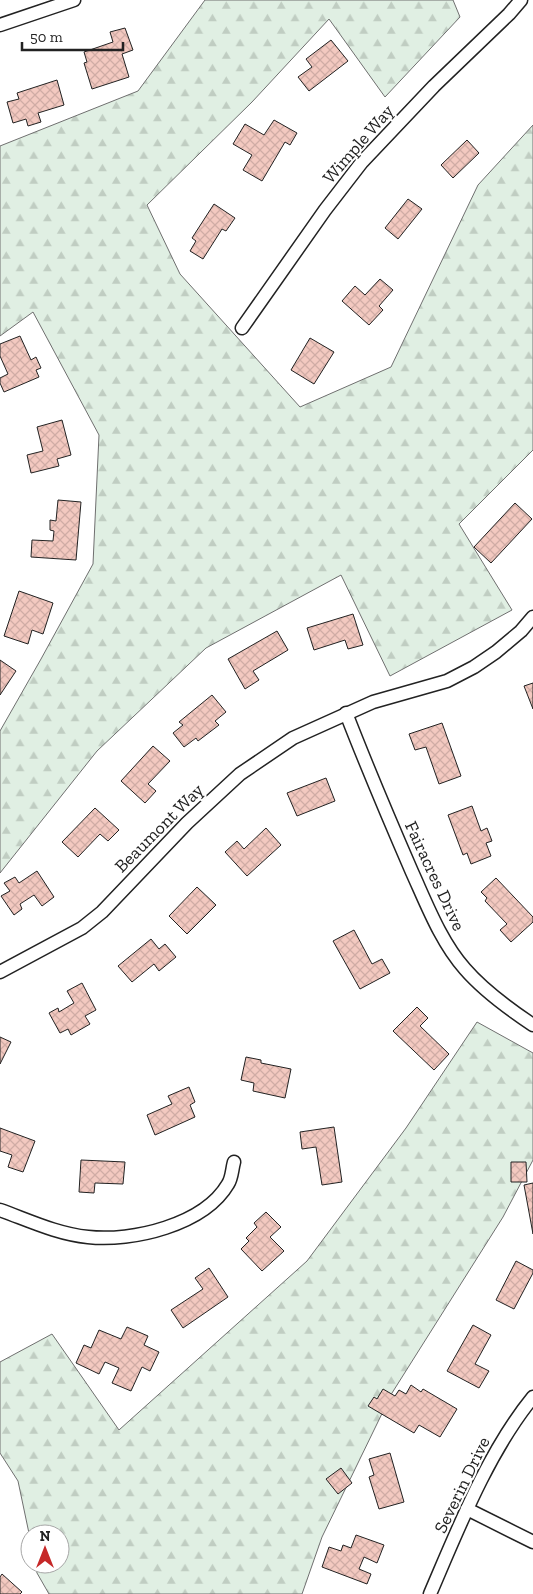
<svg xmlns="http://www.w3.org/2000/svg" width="533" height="1594" viewBox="0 0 533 1594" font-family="'Zilla Slab',serif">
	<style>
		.forest { fill: url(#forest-firs); stroke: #6f6f6f }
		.building { fill: url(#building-cross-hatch); stroke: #222 }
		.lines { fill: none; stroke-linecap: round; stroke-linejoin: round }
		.street-casing { stroke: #222; stroke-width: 15 }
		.street { stroke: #fff; stroke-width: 12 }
		.labels { text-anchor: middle; stroke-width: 4; stroke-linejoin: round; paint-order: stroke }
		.street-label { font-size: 18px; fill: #222; stroke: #fff }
	</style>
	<defs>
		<pattern id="forest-firs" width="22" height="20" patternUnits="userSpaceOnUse" patternTransform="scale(1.25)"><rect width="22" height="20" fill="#e0efe3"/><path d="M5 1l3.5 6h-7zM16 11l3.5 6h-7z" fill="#c0cdc2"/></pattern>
		<pattern id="building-cross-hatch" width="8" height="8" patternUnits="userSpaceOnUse" patternTransform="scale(1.25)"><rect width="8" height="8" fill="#f3c9c0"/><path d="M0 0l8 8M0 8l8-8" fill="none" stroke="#d0aca5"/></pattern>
	</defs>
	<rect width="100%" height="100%" fill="#fff"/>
	<!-- forest -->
	<g class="forest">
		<path d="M205,0h248l7,17 -75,80 -56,-78 -77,83 -105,103 33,69 120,133 91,-40 87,-182 55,-60v325l-74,74 53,86 -122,66 -49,-101 -135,73 -109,103 -97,122v-142l41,-72 52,-95 6,-129 -66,-123 -33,24v-190l138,-55z"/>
		<path d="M477,1022l56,31v107l-30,57 -111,176 -70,144 -20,57h-253l-12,-21 -2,-9h25v-30h-30v4l-12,-57 -18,-28v-91l52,-28 67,96 188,-169 99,-133z"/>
	</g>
	<!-- building -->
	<g class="building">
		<path d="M125,28l8,22 -11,4 7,23 -37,12 -8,-26 3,-1 -3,-10 29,-10 -3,-10z"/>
		<path d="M331,40l17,21 -39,30 -11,-14 14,-10 -6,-8z"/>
		<path d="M57,80l7,25 -26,8 3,9 -13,4 -2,-7 -13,4 -6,-21 12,-3 -2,-6z"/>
		<path d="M274,120l23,13 -7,12 -5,-3 -23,39 -19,-11 9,-15 -19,-11 12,-20 19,11z"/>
		<path d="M467,140l12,13 -26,25 -12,-13z"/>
		<path d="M408,199l14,10 -24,30 -13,-11z"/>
		<path d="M214,204l21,14 -9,13 -4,-2 -19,30 -13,-8 6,-10 -4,-3z"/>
		<path d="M380,279l13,11 -14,16 4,4 -14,15 -27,-24 13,-15 10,9z"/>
		<path d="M20,336l11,24 5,-3 5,11 -5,2 3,7 -35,15 -4,-9v-5l8,-4 -8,-18v-12z"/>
		<path d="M310,338l24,14 -20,32 -23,-14z"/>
		<path d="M62,420l9,35 -14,4 2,7 -28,7 -4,-18 16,-4 -6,-24z"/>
		<path d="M58,500l23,2 -5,58 -45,-3 1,-17 21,1 1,-10 -4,-1v-10l6,1z"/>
		<path d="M515,503l17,16 -41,44 -17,-16z"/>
		<path d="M19,591l34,12 -10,31 -11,-4 -4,14 -24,-8z"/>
		<path d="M353,614l10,31 -15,4 -3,-9 -31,10 -7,-22z"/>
		<path d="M277,631l11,19 -35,21 6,9 -14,9 -17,-30z"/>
		<path d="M0,660l16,11 -16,24z"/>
		<path d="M533,683v26l-9,-23z"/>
		<path d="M212,695l14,17 -11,9 4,4 -21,16 -2,-3 -12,9 -11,-14 10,-8 -4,-3z"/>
		<path d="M442,723l19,53 -22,8 -13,-37 -11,3 -6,-16z"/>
		<path d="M153,746l17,15 -22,23 8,7 -11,12 -24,-22z"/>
		<path d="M326,778l9,23 -38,15 -10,-23z"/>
		<path d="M472,806l9,25 6,-3 5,13 -6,2 5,13 -20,8 -4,-11 -4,2 -15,-40z"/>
		<path d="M95,808l24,22 -11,11 -8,-7 -22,23 -16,-15z"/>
		<path d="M266,828l15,17 -34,31 -22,-24 12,-11 7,8z"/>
		<path d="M37,871l17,26 -12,9 -8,-11 -14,9 2,5 -8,6 -13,-19 9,-5 -6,-8 11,-6 4,6z"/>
		<path d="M496,878l37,39v5l-22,20 -11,-12 7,-6 -22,-23 2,-3 -6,-6z"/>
		<path d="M197,887l19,18 -29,29 -18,-18z"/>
		<path d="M354,930l18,34 10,-5 8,14 -30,16 -27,-48z"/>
		<path d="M151,939l8,10 6,-5 11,13 -17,14 -5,-7 -22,18 -14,-16z"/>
		<path d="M82,983l14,27 -11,6 5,8 -19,11 -3,-6 -8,4 -11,-20 9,-5 1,4 15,-9 -7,-12z"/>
		<path d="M417,1007l11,11 -8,8 29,28 -15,16 -41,-39z"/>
		<path d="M0,1037l11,5 -11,22z"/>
		<path d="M246,1057l15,3v3l30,6 -6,29 -32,-7 1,-8 -13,-3z"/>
		<path d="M189,1087l6,15 -5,3 5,12 -40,18 -8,-20 25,-11 -4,-8z"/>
		<path d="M334,1127l8,55 -20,3 -6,-38 -14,2 -2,-17z"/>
		<path d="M0,1128l35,13 -12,31 -15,-5 4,-12 -12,-4z"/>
		<path d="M81,1160l44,2 -2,22 -28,-1 -1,10 -15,-1z"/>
		<path d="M511,1162h15l1,20h-16z"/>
		<path d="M533,1183v51l-9,-49z"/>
		<path d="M266,1212l15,15 -11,10 14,14 -22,20 -21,-22 8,-8 -3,-3 11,-11 -3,-4z"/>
		<path d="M516,1261l17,9v3l-19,36 -18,-9z"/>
		<path d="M209,1268l19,29 -45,31 -12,-18 32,-21 -8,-11z"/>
		<path d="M473,1325l18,10 -16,29 14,7 -10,17 -32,-17z"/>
		<path d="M127,1327l21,9 -4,9 15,7 -9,19 -8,-4 -11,24 -19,-8 7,-15 -14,-6 -6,12 -23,-11 8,-18 7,3 8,-18 22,9z"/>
		<path d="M411,1385l10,7 2,-3 34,20 -17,28 -21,-12 -5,8 -46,-27 6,-9 3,2 6,-10 12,7 4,-6 7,4z"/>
		<path d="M390,1453l14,49 -25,7 -10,-32 5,-2 -5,-16z"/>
		<path d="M341,1468l11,15 -14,11 -12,-15z"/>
		<path d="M356,1535l28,10 -7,18 -13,-6 -5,12 12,5 -4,10 -45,-17 7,-20 12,4 2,-6 8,3z"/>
		<path d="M2,1574l20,18 -2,2h-20v-17z"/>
	</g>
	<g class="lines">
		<defs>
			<g id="street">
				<path d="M0,25l74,-25"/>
				<path d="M242,328l83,-118 37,-48 72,-76 75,-72 12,-14"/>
				<path d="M346,713c21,54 43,106 66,159 15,33 29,70 53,97 19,22 44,40 68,56"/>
				<path d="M0,972l82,-44 20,-16 85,-89 53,-49 53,-36 80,-36 74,-21 27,-14 22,-15 25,-21 12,-14"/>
				<path d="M0,1210c28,10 57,24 88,27 44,5 116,-12 140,-53 4,-6 4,-15 6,-22"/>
				<path d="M467,1509l66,33"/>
				<path d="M430,1594c28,-65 58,-142 103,-197"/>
			</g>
		</defs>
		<!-- street casing -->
		<use href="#street" class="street-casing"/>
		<!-- street -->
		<use href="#street" class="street"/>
	</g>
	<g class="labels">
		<!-- street labels -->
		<g class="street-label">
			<text transform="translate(358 144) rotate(-49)" y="6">Wimple Way</text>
			<text transform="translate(159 828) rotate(-45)" y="6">Beaumont Way</text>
			<text transform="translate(435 876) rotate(65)" y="6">Fairacres Drive</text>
			<text transform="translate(462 1485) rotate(-64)" y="6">Severin Drive</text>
		</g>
	</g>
	<!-- north arrow -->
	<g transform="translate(45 1549)"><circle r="24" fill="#ffffff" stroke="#a7a7a7"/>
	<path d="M0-4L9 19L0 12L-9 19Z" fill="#c62828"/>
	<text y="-8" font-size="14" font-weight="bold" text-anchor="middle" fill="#222222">N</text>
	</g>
	<!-- scale -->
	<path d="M22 42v8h101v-8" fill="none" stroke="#222222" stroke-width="2.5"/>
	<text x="30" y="42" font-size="15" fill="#222222" stroke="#ffffff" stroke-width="4" paint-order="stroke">50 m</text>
</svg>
